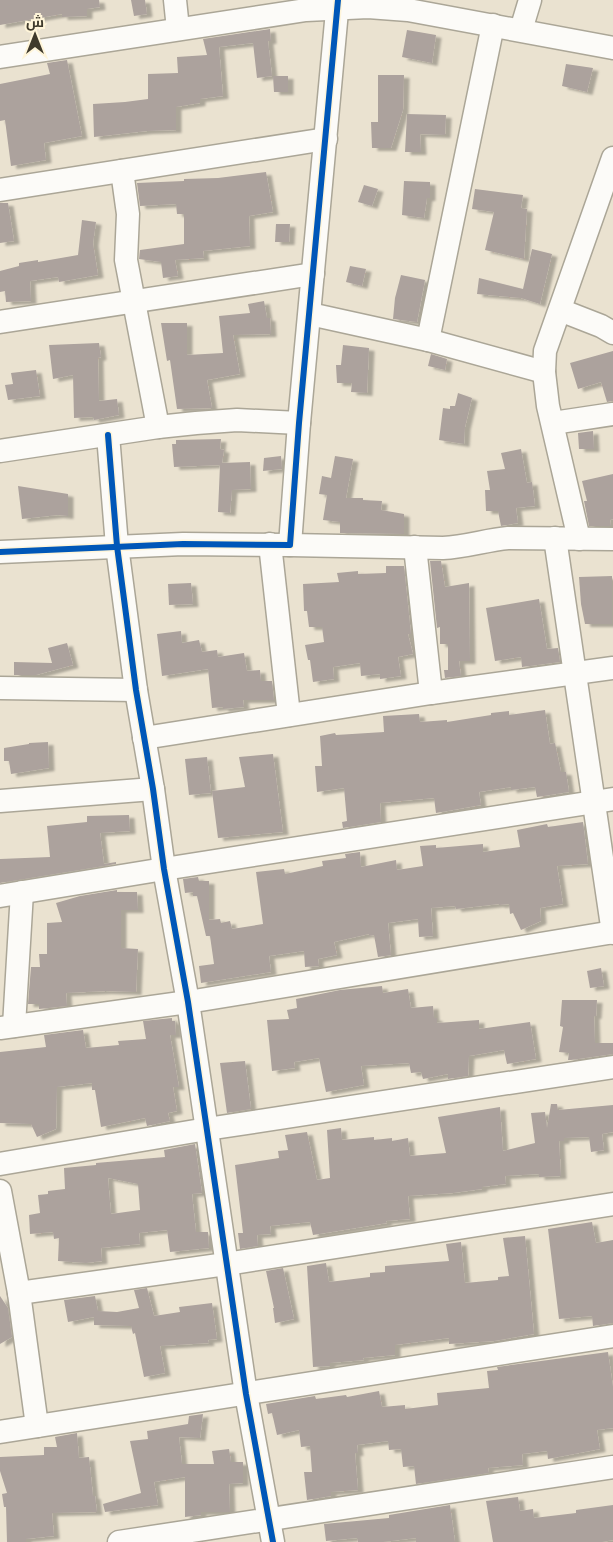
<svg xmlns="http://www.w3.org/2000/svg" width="613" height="1542" viewBox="0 0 613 1542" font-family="'Source Sans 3',Cairo,sans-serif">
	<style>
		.building { fill: #aca29d; fill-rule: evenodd; filter: url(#shadow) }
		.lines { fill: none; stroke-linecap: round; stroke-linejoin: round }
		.minor-casing { stroke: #aba697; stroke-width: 25 }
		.minor { stroke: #fcfbf8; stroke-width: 22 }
		.cycleway-casing { stroke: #fff5d9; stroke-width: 9 }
		.cycleway { stroke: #0057b8; stroke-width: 6 }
	</style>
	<defs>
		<filter id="shadow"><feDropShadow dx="5.5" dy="3" stdDeviation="1" flood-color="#0004"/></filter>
	</defs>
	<rect width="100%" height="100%" fill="#eae2d0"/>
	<!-- building -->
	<g class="building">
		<path d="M0,0h99l1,7 -13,2v7l-25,1v-3l-62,11z"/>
		<path d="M131,0h14l2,14 -13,2z"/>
		<path d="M270,29l1,12h-3l4,35 -15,2 -4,-35 -34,4 4,49 -23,3v4l-24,4v23l-29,1 -53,6 -1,-33 32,-2 23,-3v-25l30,-1 -1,-16 30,-2 -4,-16z"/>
		<path d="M407,30l29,5 -4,28 -30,-6z"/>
		<path d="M67,60l15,76 -38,7 2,17 -35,6 -6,-46 -5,1v-37l50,-10 -3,-11z"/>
		<path d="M566,64l27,4 -6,24 -25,-6z"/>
		<path d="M378,75h26l-1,35 -12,38h-19l-1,-26h7z"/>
		<path d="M273,76h15v16h-14z"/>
		<path d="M407,114l39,1 -1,20 -25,-1 1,18h-16z"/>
		<path d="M266,172l7,40 -24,4 1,30 -47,5 1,7 -29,2 3,16 -15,2 -2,-16 -22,-3 1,-9 44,-6v-30h-7l-1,-10 -36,2 -3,-23 47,-2v-2l34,-1z"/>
		<path d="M404,181l26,1v16h-3l-3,20 -22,-3z"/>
		<path d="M364,185l14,4 -6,17 -14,-4z"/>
		<path d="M475,189l48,6 -2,13 6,1 -3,50 -39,-9 9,-38 -22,-3z"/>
		<path d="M0,203h8l6,38 -14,2z"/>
		<path d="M82,220l14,2 -3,21 5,32 -39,7 -1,-5 -28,4 1,20 -25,1 -1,-11 -5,1v-21l19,-5v-3l19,-3v2l40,-7z"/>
		<path d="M276,224h14l-1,18h-14z"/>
		<path d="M532,249l20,5 -12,50 -19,-6 -44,-4 2,-16 44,11z"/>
		<path d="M350,266l16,3 -4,17 -16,-4z"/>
		<path d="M401,275l24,5 -8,42 -24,-3 2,-21z"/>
		<path d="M264,301l3,17h3l1,16 -38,1 7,39 -33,6 5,28 -35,1 -7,-49 -3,1 -6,-38h26v32l36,-2 -4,-37 31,-3 -2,-9z"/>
		<path d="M99,343l2,14 -3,1 1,43 18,-2 2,16 -25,5 -1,-3 -19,1 -1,-43 -20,4 -4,-34z"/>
		<path d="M343,345l26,3 -2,45 -16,-1 1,-9h-15l-1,-18h5z"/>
		<path d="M613,351v50l-6,1 -6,-20 -23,7 -8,-26z"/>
		<path d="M431,354l16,5 -2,11 -17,-4z"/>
		<path d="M36,370l4,26 -32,4 -3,-15 8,-1 -2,-11z"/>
		<path d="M458,393l14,5 -7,29 -1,17 -25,-4 4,-32 7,1v-3h5z"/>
		<path d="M593,431l1,18h-15l-1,-16z"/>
		<path d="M221,439l-1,10 4,1 -2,13 28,-1 1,27 -19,1 -2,23 -12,-1 2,-47 -46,2 -2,-23h4v-4z"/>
		<path d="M521,449l6,34 5,-1 3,24 -19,2 2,15 -17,3 -3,-15h-12l-1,-21h5l-3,-19 18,-2 -4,-16z"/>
		<path d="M281,456l1,13 -19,2 1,-13z"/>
		<path d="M335,456l18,3 -7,39h17v2l19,1 -1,9 23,4v20l-64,-1v-11l-17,-2 4,-25 -8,-1 3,-18 9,2z"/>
		<path d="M613,474v45l-3,1 1,6h-22l-5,-25h3l-5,-20z"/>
		<path d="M18,486l50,8v22l-10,-1 -36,4z"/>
		<path d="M430,561h11l4,26 24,-4 1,78h-11l2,15 -16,2 -1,-8h4v-26h-8v-17l-3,1z"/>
		<path d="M386,566h18l7,68h-3l5,20 -15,3 3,19 -21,3v-5l-19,2 -1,-13 -27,4 1,12 -21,3 -3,-22h-2l-3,-15 19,-3 -2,-15h-13l-2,-16h-3l-1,-27 36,-2 -2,-9 21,-2v3l28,-1z"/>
		<path d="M612,576v48h-27l-4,-20 -2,-27z"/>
		<path d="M191,583l2,21 -24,1 -1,-21z"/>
		<path d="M539,599l8,50 11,-1 2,14 -38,5 -1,-10 -26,4 -9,-53z"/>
		<path d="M181,631l1,12 17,-3 3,12 15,-2 1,7 26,-4 3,18 13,-1 1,11h11l2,19h-31l1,7 -21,2v-2l-11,1 -4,-39 -46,7 -5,-42z"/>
		<path d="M67,643l6,22 -37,10h-22v-13l38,1 -4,-15z"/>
		<path d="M545,710l5,34 5,-1 6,29h5l3,20 -32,5 -2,-10 -24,3v-3l-32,5 2,13 -45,8 -2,-15 -54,5 1,19 -38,6 -1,-6 5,-1 -3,-33 -27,4 -2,-26h7l-2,-30 15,-3 1,2 48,-3 -1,-16 36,-2 1,8 27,-2v2l44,-7v-2l18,-2v4z"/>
		<path d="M48,742l1,26 -38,6 -2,-13h-5v-13l25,-4v-1z"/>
		<path d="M273,754l10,78 -65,6 -6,-47 33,-4 -6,-30z"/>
		<path d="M207,757l4,36 -22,2 -4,-36z"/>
		<path d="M129,815l1,16 -30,2 4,31 12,-2v2l-116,19v-24l50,-2 -3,-31 40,-4v-6z"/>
		<path d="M583,822l5,42 -31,2 6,38 -23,4 1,13 -20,9 -8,-17 -3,1 -1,-10 -10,1v-1l-43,5 -1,-3 -24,2 2,28 -14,1 -1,-18 -30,4 3,32 -13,2 -4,-22 -5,1v-2l-35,8 3,13 -19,4 1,7 -14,1 -1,-16 -35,5 2,16 -70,11 -2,-17 15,-2 -4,-28h-4l-9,-40h-4v-4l-8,1 -2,-14 15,-2 1,4h10v39l11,-1 1,4 9,-2 2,8 31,-5 -7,-52 28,-3 1,5 38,-8 -1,-5 24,-3 -1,-4 15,-2 1,15 35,-7 1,10 26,-4 -3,-20 16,-1v3l47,-4v8l37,-5 -3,-17 30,-6 1,3z"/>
		<path d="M117,890v2h20l1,18h-17v38l17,1 -2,43 -30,-1 -40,2 1,13 -28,3v-5h-11l3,-37h9l-1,-13h8v-31l15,-1 -6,-19 24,-7z"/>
		<path d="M601,968l3,18 -14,2 -3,-17z"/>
		<path d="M382,986l1,7 25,-4 3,19 22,-2 1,12h3v5l42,-3v9l51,-7 6,37 -29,5 -3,-14 -35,6 -1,20 -20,3v-5l-25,5 -2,-7 -10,1 -2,-10 -48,3 3,19 -38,7 -7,-34 -25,4 1,6 -23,3 -5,-51 22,-1 -2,-9 10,-2 -1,-9 44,-9z"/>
		<path d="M562,1000h35l-1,16h-2l1,27h18v11l-42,6h-3l1,-7 -10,-1 4,-25 -3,-1z"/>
		<path d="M172,1018v3h3l1,14h-6l9,52h-6l4,24 -9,2 2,8 -23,5 -2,-8 -44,9 -6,-37h-3v-7l-35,4 -1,42 -19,8 -6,-13 -31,-1v-71l46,-5 -2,-12 39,-5 3,18 33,-3 -1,-4 28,-2 -3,-18z"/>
		<path d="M245,1061l6,48 -24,4 -7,-50z"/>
		<path d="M551,1104h6l1,6 55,-5v27l-11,2 2,16 -13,2 -2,-15 -25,1v3h-5l2,35 -22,1v-3l-34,2 1,8 -24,3v2l-29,4 -45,3 2,23 -24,2 1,2 -74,12 -3,-13 -40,4 1,8 -14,1 1,11 -18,3 -2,-16h5l-8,-68 44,-7 -1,-7 10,-1 -3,-15 22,-3 10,48 13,-2 -3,-48 14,-2 1,12 32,-3v3l18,-2v3l16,-3 2,18 36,-3 -8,-36 62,-10 3,44 32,-8 -4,-30 14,-1 2,16z"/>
		<path d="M195,1144l7,49 -10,1 4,38h12l1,16 -39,4 -3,-22 -28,3 1,11 -39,4 1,13 -16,2 -28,-2 1,-23 -5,1 -1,-7 -23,2 -1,-19 11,-2 -2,-18 10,-1v-3l17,-2 -1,-21 32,-3v-2l69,-6 -1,-7zM108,1178l30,6 2,26 -29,4z"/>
		<path d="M592,1222l4,21 17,-3v83l-20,3 -1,-10 -33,3 -11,-90z"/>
		<path d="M525,1236l9,98 -40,7 -45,3v-6l-54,7v10l-32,3 1,2 -34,3v3l-17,1 -6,-101 19,-3 3,19 41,-5v-4l15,-1v-6l64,-5 -3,-17 15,-2 4,41 33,-3v-3l11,-1 -6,-38z"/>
		<path d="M283,1268l11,51 -19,4 -2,-15h1l-8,-37z"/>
		<path d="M147,1288l7,28 26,-4 -1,-5 33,-4 5,36 -9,1 1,3 -49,3 5,27 -21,4 -9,-44 -2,1 -2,-8 -37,-1v-8l-26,5 -4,-22 31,-4 3,15 19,1 22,-4 -5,-18z"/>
		<path d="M0,1296l8,12 4,29 -12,7z"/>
		<path d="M608,1352l5,35v41l-16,2 3,19 -52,10 -1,-8 -25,3 1,11 -35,3 1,5 -73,11 -2,-18 -11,1 -2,-18 -12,1 -1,-9 -31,4 1,8h-3l3,37 -27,2v4l-24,4 -3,-28h8l-2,-26 -9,1 -2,-17 -22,5 -5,-22 -4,1 -2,-10 49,-8 1,3 30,-4 1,2 32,-6 3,16 23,-2v4l33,-4 -1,-12 52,-5 -2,-17 11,-1 -1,-3z"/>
		<path d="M203,1414l-3,24 -21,-1 3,27h32l-2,-13 17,-2 2,13h12v21l-14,1 1,28h-29v3l-16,2v-40l-31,5 4,23 -53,7 -2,-8 38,-11 -11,-52 18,-2 -1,-8 41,-7 1,-8z"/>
		<path d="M77,1433l2,25 10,-1 4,39h2l2,16 -45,1 2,23 -28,3v3h-19l-1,-35h-2l-2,-13 5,-1 -7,-22v-14l44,-2v-8h13l-2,-10z"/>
		<path d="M518,1497l2,14 13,-2 1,9 42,-5v-3l37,-5v35l-11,2h-109l-7,-41z"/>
		<path d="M450,1505l5,37h-39v-4l-33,4h-25l-1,-4 -31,3 -2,-17 65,-6v-3z"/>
	</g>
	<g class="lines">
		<defs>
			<g id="minor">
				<path d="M175,0l3,29"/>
				<path d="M521,30l9,-30"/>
				<path d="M0,57l306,-47 62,-3 40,3 205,38"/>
				<path d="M122,171l6,43 -2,46 32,167"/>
				<path d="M0,190l326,-51"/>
				<path d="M560,310l41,16 12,7"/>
				<path d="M310,314l118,26 116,32"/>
				<path d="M0,322l313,-48"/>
				<path d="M428,340l65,-315"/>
				<path d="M553,423l60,-9"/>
				<path d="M108,435l9,111 19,144 17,99 11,80 24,133 58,392 27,148"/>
				<path d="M0,451l158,-24 38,-4 41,-3 62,3"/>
				<path d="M555,538l58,395"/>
				<path d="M579,539l-31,-133 -4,-34 1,-21 68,-193"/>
				<path d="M270,544l19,171"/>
				<path d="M290,545l153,3c23,-1 43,-8 65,-10l105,1"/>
				<path d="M415,547l16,146 182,-25"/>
				<path d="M0,552l183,-8 107,1 9,-122 39,-423"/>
				<path d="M0,688l136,2"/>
				<path d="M144,738l287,-45"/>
				<path d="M0,801l153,-12"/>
				<path d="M0,896l164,-27 449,-70"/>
				<path d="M14,1026l8,-134"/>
				<path d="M0,1028l188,-26 425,-70"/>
				<path d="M0,1164l207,-35 406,-62"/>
				<path d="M0,1191l19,102 18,133"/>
				<path d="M19,1293l207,-29 387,-60"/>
				<path d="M0,1432l613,-96"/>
				<path d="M119,1542l494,-75"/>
			</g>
		</defs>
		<!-- minor casing -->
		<use href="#minor" class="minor-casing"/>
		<!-- minor -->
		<use href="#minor" class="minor"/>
		<defs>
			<g id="cycleway">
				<path d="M108,435l9,111 19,144 17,99 11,80 24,133 58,392 27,148"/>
				<path d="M0,552l183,-8 107,1 9,-122 39,-423"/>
			</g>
		</defs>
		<!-- cycleway casing -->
		<use href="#cycleway" class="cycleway-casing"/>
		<!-- cycleway -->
		<use href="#cycleway" class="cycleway"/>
	</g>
	<!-- north arrow -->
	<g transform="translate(35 35)" stroke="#fff5d9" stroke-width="4" paint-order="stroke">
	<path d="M0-4L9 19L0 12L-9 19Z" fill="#3f3a2c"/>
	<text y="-8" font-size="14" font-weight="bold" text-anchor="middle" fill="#3f3a2c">ش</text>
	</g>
</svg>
